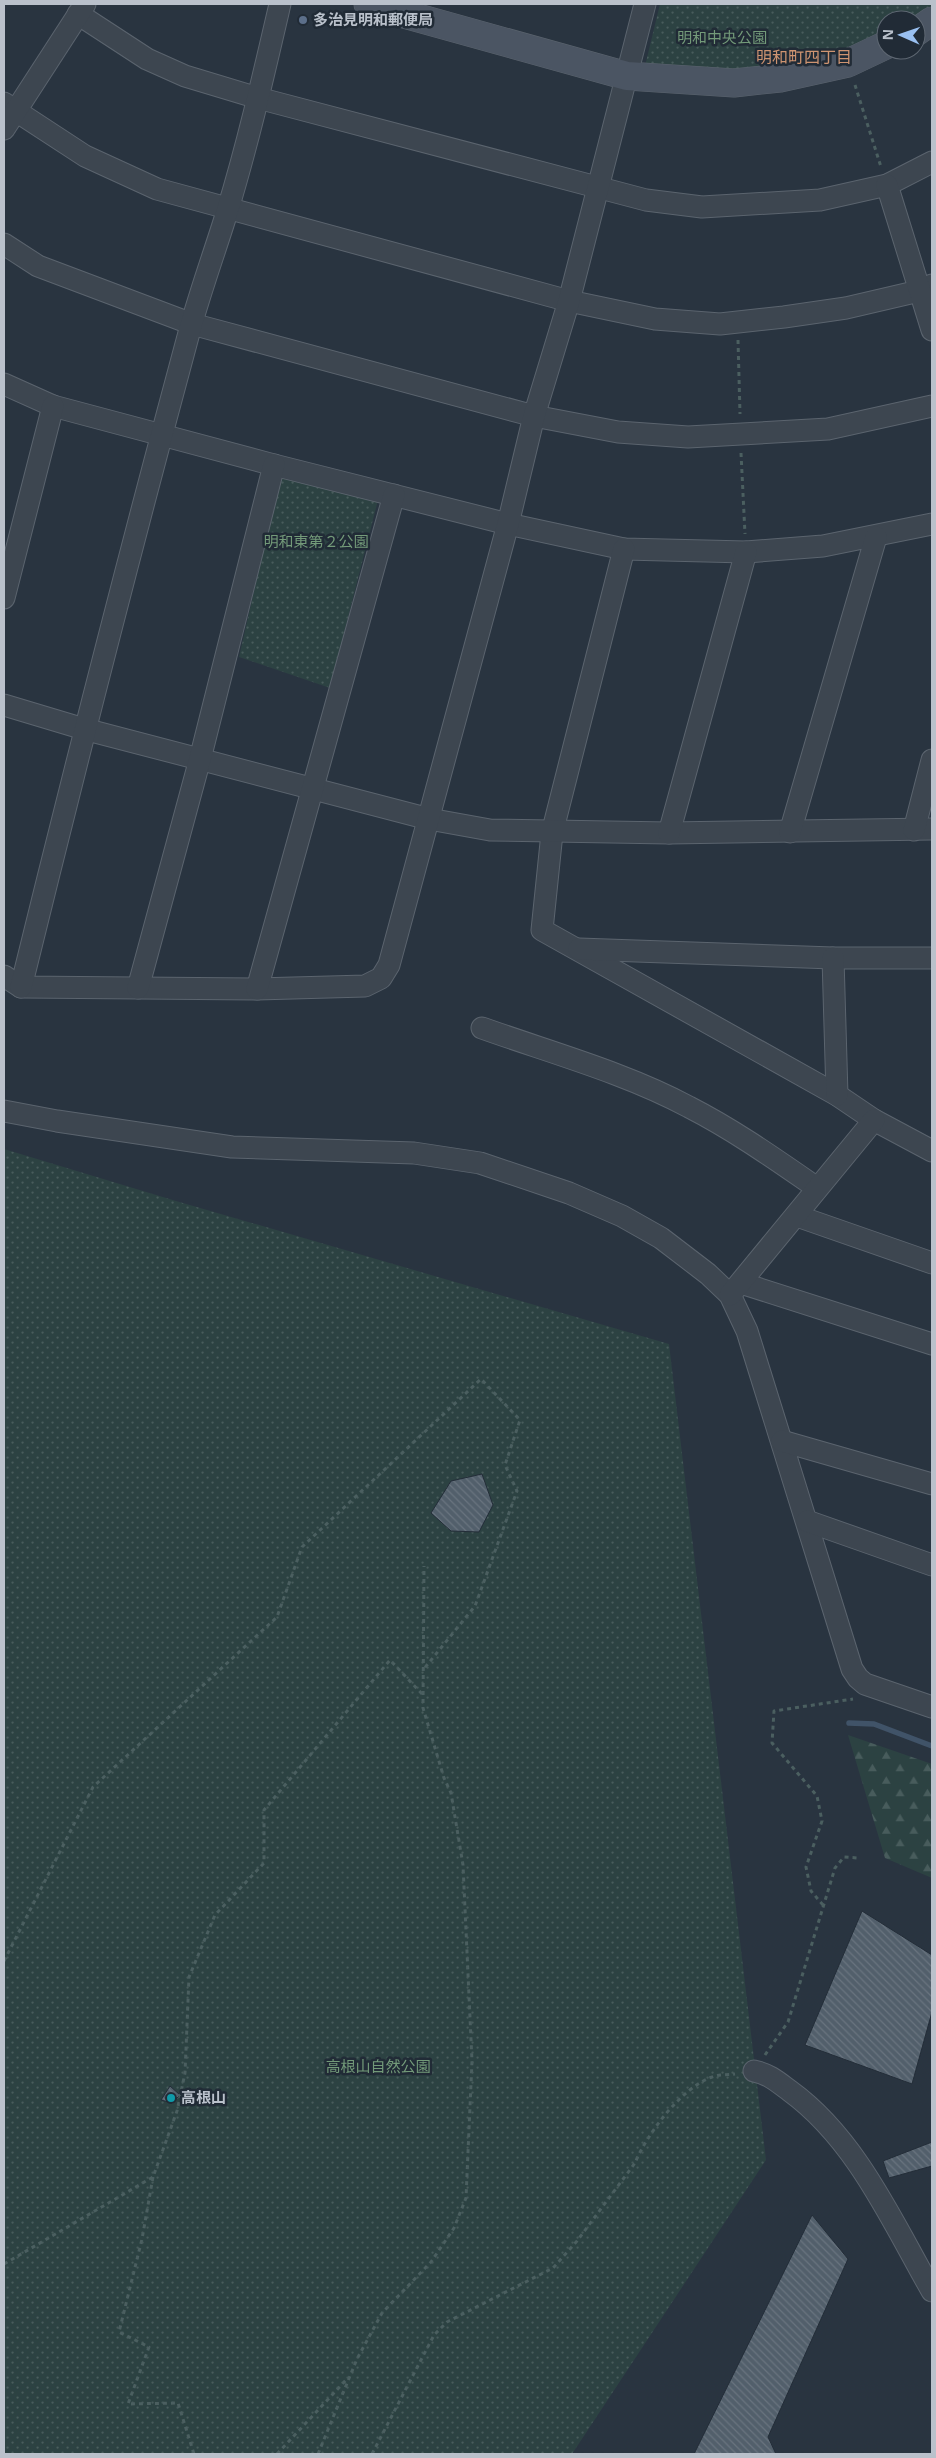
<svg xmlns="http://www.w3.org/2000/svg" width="936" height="2458" viewBox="0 0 936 2458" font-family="'Open Sans','Noto Sans JP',sans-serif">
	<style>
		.forest { fill: url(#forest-firs) }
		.park { fill: url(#park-dots) }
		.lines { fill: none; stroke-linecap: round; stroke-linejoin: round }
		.stream { stroke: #405368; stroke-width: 5.5 }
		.building { fill: url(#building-back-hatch); stroke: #232d38 }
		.street-casing { stroke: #5b646e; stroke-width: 23 }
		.secondary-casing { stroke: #5b646e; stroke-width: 29 }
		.path { stroke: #4b5f60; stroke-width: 3; stroke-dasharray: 4 4; stroke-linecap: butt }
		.street { stroke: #3d4650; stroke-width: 21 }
		.secondary { stroke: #4b5563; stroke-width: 28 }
		.service-dot { fill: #5c6f8a; stroke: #212b36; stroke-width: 2 }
		.culture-dot { fill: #0f9aa8; stroke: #212b36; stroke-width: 2 }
		.labels { text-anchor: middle; stroke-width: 5; stroke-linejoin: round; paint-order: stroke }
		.poi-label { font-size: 15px; font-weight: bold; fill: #bac1cb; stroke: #212b36; text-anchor: start }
		.park-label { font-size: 15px; fill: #739a79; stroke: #212b36 }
		.neighbourhood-label { font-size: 16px; fill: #ce9471; stroke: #212b36 }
	</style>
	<defs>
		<pattern id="forest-firs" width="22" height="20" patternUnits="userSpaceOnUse" patternTransform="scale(1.25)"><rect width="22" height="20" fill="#2c4242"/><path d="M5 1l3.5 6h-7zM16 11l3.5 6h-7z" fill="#485c5c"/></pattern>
		<pattern id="park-dots" width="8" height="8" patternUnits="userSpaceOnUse" patternTransform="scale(1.25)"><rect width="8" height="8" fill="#2c4242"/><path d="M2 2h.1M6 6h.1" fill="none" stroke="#485c5c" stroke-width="1.8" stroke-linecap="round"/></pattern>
		<pattern id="building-back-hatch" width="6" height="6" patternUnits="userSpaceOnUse" patternTransform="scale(1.25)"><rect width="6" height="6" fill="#525f6b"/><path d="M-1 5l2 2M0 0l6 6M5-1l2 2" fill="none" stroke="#69747f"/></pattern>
	</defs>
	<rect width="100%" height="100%" fill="#293440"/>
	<!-- forest -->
	<path class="forest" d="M848,1735l84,29v114l-47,-20z"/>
	<!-- park -->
	<g class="park">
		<path d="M660,4h272v5l-20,11h-26v12l-33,16 -64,19 -70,6 -74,-7z"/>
		<path d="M280,477l98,23 -48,188 -91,-31z"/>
		<path d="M4,1149l172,52 493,143 97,816 -194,294h-568z"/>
	</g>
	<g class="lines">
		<!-- stream -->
		<path class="stream" d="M849,1723l25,1 58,22"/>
	</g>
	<!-- building -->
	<g class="building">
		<path d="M482,1474l11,31 -14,27 -28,-1 -20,-18 20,-32z"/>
		<path d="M862,1911l70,44v57l-20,72 -107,-39z"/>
		<path d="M170,2086l10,9 -8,8 -11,-3z"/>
		<path d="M932,2142v24l-43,12 -6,-17z"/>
		<path d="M812,2215l36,44 -80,178 8,17h-82z"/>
	</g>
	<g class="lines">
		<defs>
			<g id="street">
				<path d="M78,14l69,45 38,17 73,22 388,102 56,7 118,-7 67,-15 45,-23"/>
				<path d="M4,103l81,53 72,33 412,112 86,18 65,5 64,-7 62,-9 73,-17 13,-6"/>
				<path d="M4,129l81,-125"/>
				<path d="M887,185l45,145"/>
				<path d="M4,244l34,22 154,58 342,92 84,16 70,5 140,-8 104,-23"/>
				<path d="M4,384l49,22 221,59 234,59 116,25 122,3 77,-6 109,-22"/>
				<path d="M624,549l-72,284 -10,97 295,165 37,25 58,31"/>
				<path d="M4,598l49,-192"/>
				<path d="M4,705l80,24 345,90 61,11 179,3 263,-4"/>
				<path d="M914,830l18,-70"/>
				<path d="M790,832l86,-295"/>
				<path d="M669,833l77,-281"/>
				<path d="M579,949l254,9h99"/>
				<path d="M833,958l4,137"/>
				<path d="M4,976l17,11 236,2 108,-3 16,-8 8,-13 119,-441 26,-108 35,-115 76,-297"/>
				<path d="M21,987c54,-220 110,-439 169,-658 11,-40 25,-78 37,-117 21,-69 37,-139 53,-208"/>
				<path d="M138,988l62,-229 74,-294"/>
				<path d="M257,989l137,-494"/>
				<path d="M482,1028c67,24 144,45 207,79 45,23 86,52 128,81"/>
				<path d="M4,1111l53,10 175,26 182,6 66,10 89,30 53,23 39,22 47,36 22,21 17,36 105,338 6,9 7,6 67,23"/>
				<path d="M797,1216l135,47"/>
				<path d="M741,1283l191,61"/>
				<path d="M730,1295l144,-175"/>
				<path d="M782,1441l150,43"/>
				<path d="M807,1521l125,44"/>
				<path d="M754,2071c15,3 24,11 36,20 66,48 102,130 142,200"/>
			</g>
			<g id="secondary">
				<path d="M368,4l259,72 107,7 46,-5 68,-15 38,-18"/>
				<path d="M916,32l16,-11"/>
			</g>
		</defs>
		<!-- street casing -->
		<use href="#street" class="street-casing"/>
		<!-- secondary casing -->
		<use href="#secondary" class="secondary-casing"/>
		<!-- path -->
		<g class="path">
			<path d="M855,85l26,82"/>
			<path d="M738,340l2,74"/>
			<path d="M741,453l4,81"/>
			<path d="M823,1905l-12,-14 -5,-24 16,-46 -5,-25 -45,-53 2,-32 79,-12"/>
			<path d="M4,1961l89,-174 184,-170 25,-70 179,-168 39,41 -15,45 12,26 -42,115 -52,64"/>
			<path d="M765,2055l23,-33 47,-154 9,-11 14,1"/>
			<path d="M153,2177l-11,62 -23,93 30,15 -21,57 50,-1 16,51"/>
			<path d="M4,2264l149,-87 24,-66 8,-38 4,-96 26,-62 49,-52v-53l126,-150 33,35"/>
			<path d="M277,2454l70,-75"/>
			<path d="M318,2454l39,-95 25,-46 49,-51 23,-34 12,-30 6,-137 -9,-196 -12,-72 -7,-15 -21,-70 1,-142"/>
			<path d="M372,2454l62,-119 13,-13 106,-54 24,-27 58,-78c12,-29 46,-75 77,-86 7,-3 16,-2 23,-3"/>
		</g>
		<!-- street -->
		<use href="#street" class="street"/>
		<!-- secondary -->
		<use href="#secondary" class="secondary"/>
	</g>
	<!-- markers -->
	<circle class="service-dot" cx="303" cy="20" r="5"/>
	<circle class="culture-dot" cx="171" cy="2098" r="5"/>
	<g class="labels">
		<!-- poi labels -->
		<g class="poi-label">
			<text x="313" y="25">多治見明和郵便局</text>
			<text x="181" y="2103">高根山</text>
		</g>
		<!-- park labels -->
		<g class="park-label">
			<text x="722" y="43">明和中央公園</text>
			<text x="316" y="547">明和東第２公園</text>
			<text x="378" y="2072">高根山自然公園</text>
		</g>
		<!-- neighbourhood labels -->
		<g class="neighbourhood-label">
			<text x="804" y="63">明和町四丁目</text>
		</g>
	</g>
	<!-- border -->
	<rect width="936" height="2458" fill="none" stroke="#bac1cb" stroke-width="10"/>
	<!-- north arrow -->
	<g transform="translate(901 35) rotate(272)"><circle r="24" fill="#212b36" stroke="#5e6772"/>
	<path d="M0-4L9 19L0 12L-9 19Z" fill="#99c0f1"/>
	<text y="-8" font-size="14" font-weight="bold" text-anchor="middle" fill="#bac1cb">N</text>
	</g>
</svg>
